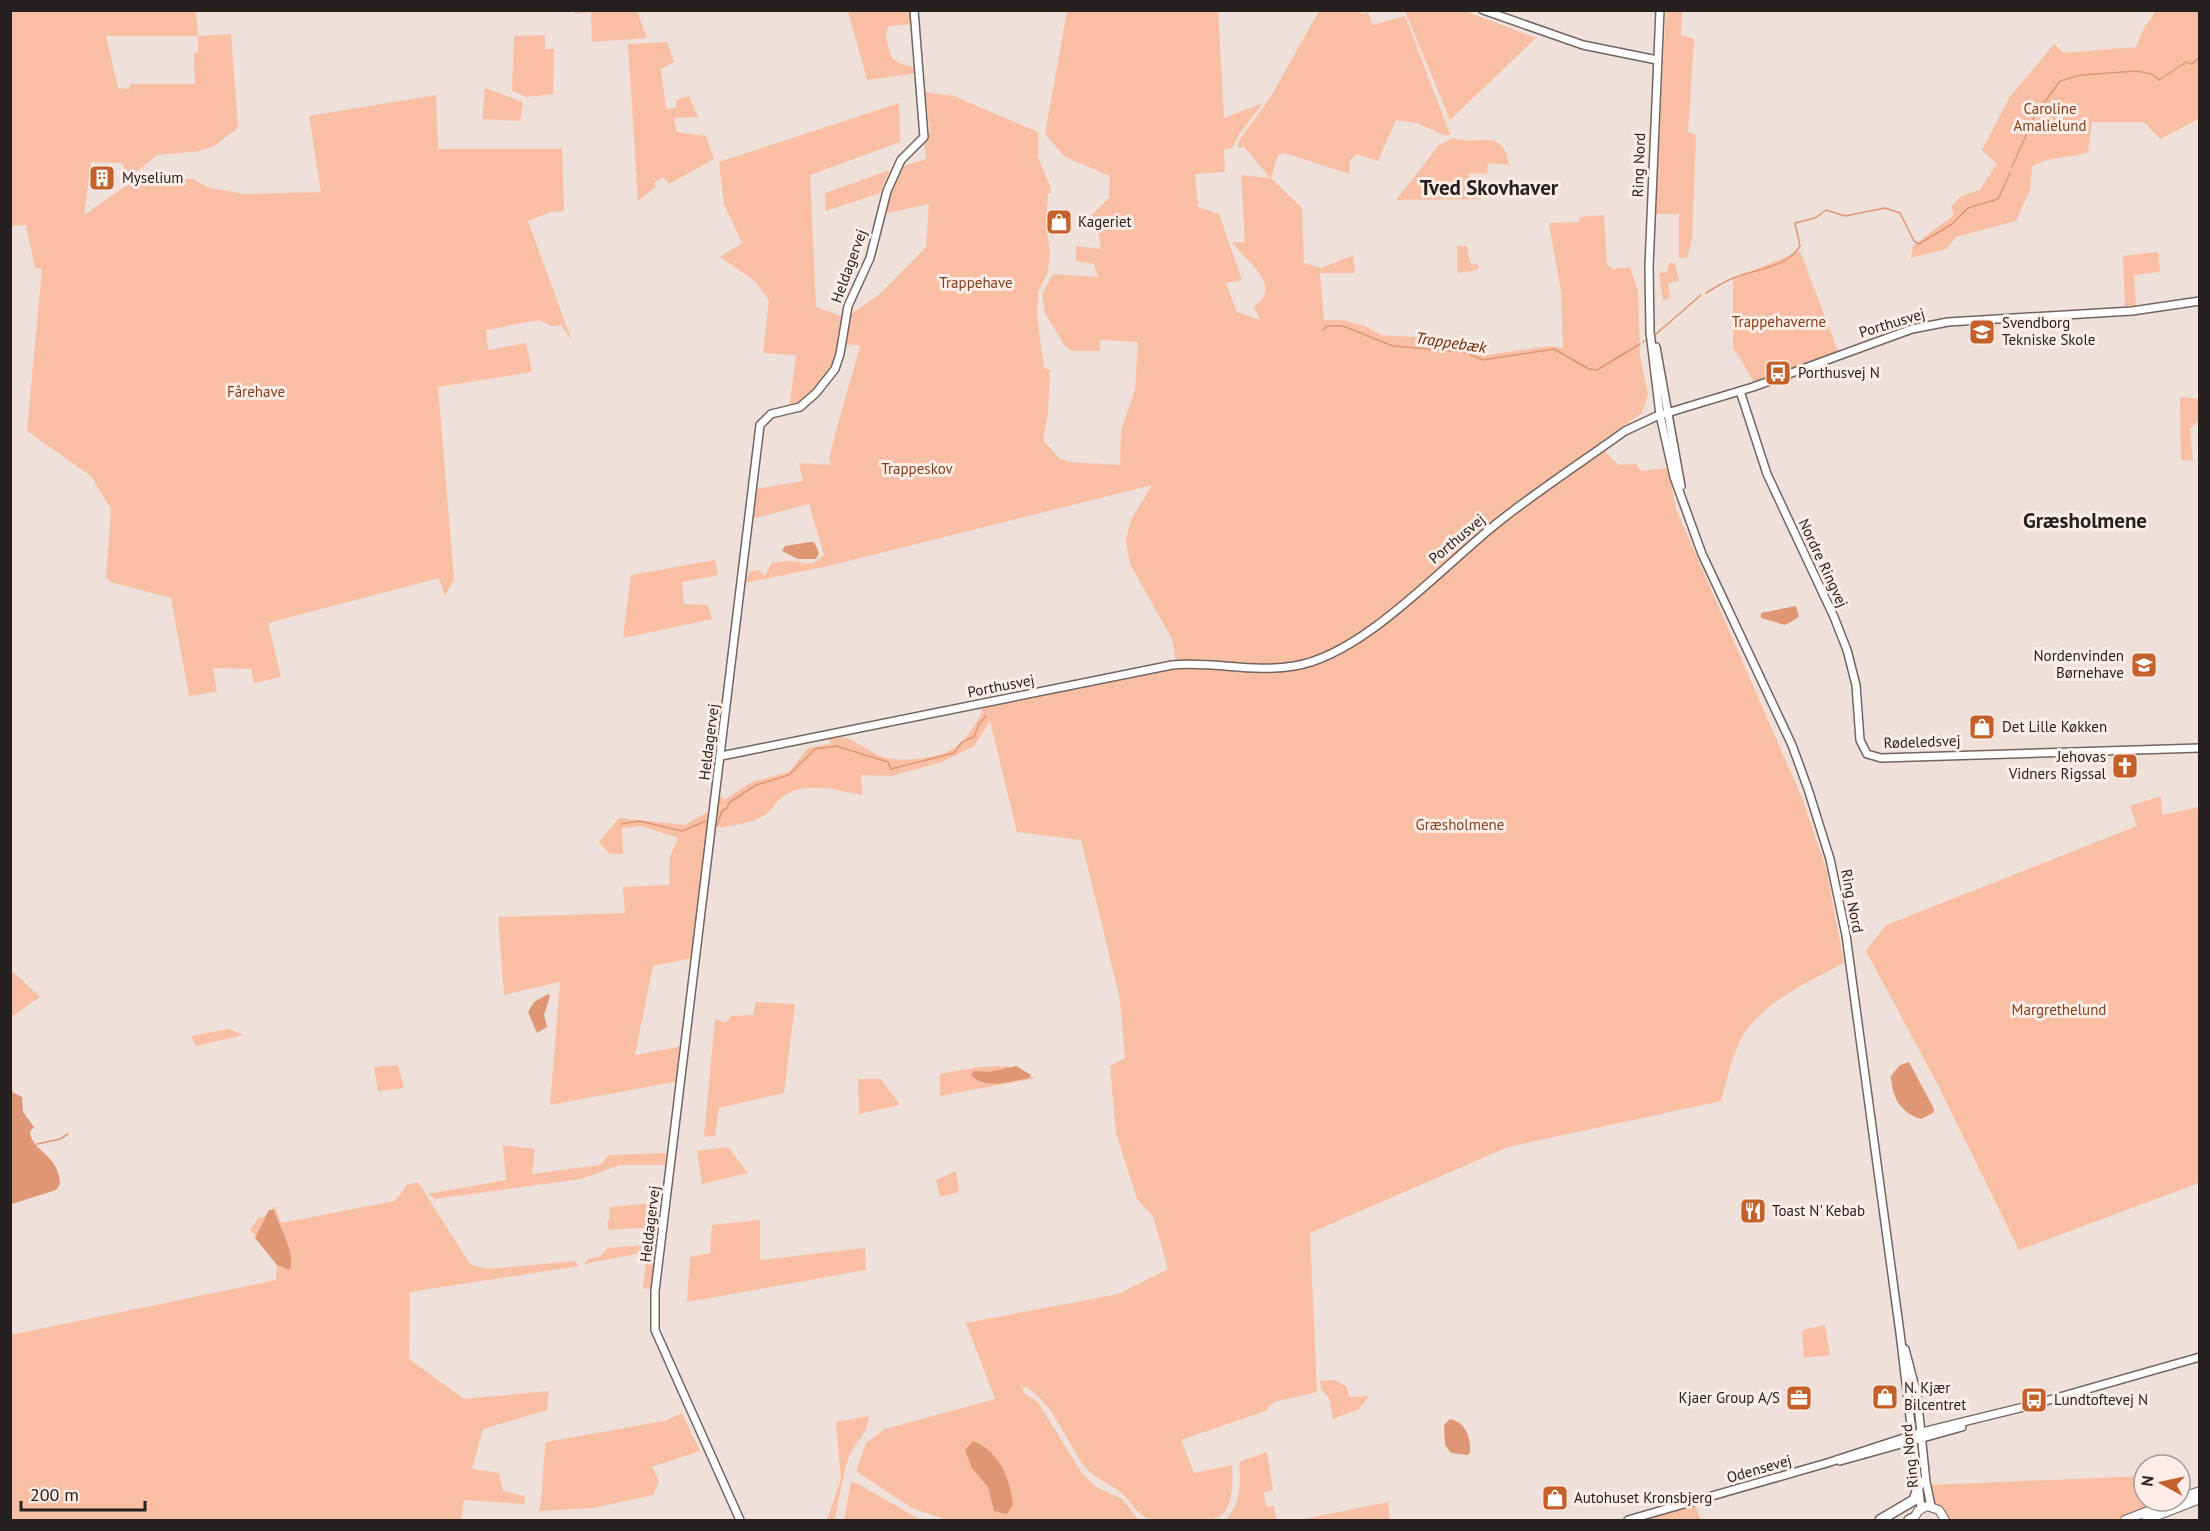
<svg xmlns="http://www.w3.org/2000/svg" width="2210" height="1531" viewBox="0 0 2210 1531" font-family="'PT Sans',sans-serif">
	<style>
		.green { fill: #f9bfa4; fill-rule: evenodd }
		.water { fill: #df9674 }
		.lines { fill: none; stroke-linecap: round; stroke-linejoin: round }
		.stream { stroke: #df9674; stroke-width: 1.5 }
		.secondary-casing { stroke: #72655f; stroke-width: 10 }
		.primary-casing { stroke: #72655f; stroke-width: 10 }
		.highway-casing { stroke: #72655f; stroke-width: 12 }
		.secondary { stroke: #fff; stroke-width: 7 }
		.primary { stroke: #fff; stroke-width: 8 }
		.highway { stroke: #fff; stroke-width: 9 }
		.labels { text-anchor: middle; stroke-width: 6; stroke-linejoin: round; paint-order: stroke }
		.park-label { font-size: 15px; fill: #823f1c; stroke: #fdede6 }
		.street-label { font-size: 15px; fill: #26201e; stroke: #fdede6 }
		.poi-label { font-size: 15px; fill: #26201e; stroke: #fdede6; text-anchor: start }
		.water-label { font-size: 16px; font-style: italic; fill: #692900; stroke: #fdede6 }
		.district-label { font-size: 21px; font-weight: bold; fill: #26201e; stroke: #fdede6 }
	</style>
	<rect width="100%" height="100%" fill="#efe0d9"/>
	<!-- green -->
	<g class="green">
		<path d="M11,11h185l2,25 33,-2 7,94 -24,18 -15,5 -42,4 -28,23 -7,-15 -31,-1 -7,53 53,-37 55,1 18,9 34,6 77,-2 -12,-76 127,-21 2,54h124l2,62 -13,1 -23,9 44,120 -11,-16 -10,1 -12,-6 -53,10 2,20 38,-7 6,29 -94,15 16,192 -9,17 -6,-18 -171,45 13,54 -27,6 -3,-14 -38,-1 4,24 -28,4 -18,-98 -60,-16 -5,-5 5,-68 -20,-33 -64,-45 15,-162 -7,-1 -9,-43 -15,1zM106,36h92v17h-4l1,31h-65l-1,5 -11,-1z"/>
		<path d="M575,11h62l10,27 -55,4 -1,-30 -16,2z"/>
		<path d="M848,11h64l2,13 -25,2c-4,6 -3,9 -2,15 4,23 9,21 30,27l1,5 -51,7z"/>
		<path d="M1067,11h151l6,107 39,-15 -23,30 -8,15 -8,2 1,22 -30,2 3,33 21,7 23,66 -16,3 11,29 23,8 -6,-13c32,-23 -12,-48 -22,-65h13l-4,-67 29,3 -26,-31 -7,1 3,-9 30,-41 49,-87h41l1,3 7,-2 5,13 32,-9 45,118 -4,2 -29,-13 -21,-3 -18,41 -22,-7 -6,6 -1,14 -64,-21 -7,2 -7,23 31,30 2,55 17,5 32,-13 2,18h-35l4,47h17l24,6 16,9 49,3 58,17 63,-9 12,2 -2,-56 -12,-69 30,-1 1,-5 24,-2 3,49 5,5 18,-2 8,24 2,65 8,39 -6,18 -41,29 6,12 12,11 17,-1 5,7 27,-3 8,41 126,289 24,70 18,95c-32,17 -68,33 -93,61 -17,19 -23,53 -30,77l-213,46 -198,86 7,159 -43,10 -9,9 -84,29 13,33 38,-8c1,15 2,47 -16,53 -13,4 -57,5 -69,0 -10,-4 -16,-16 -23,-23 -12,-11 -27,-14 -38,-27 -19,-23 -35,-72 -64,-82l2,7 14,9 43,70 15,15 26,12 17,21h-192l-35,-12 -56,-37 10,-28 19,-14 110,-30 -29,-76 152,-29 50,-25 -15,-53 -16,-17 -21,-66 -6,-67 15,-8 -5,-59 -39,-159 -64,-8 -27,-111 -16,25 -32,16 -51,14 -30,-1 1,20c-25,-5 -59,-15 -81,3 -6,5 -10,13 -16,17 -13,8 -30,10 -45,13l-4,-13 3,-20 5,5 28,-18 37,-10 19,-24 24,-5 -7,-7c24,-3 35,11 55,20 16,7 54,3 69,-5 15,-8 25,-24 33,-38v-7l195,-39 -5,-28 -42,-75 -4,-24 5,-20 21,-35 -324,81 -83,17 5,-11 9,-2 6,6 7,-13c6,0 14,-3 20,-2 16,2 18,7 32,-6l-15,-51 -57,15 3,-30 48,-8 -4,-18 33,2 -3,-6c9,-39 21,-75 31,-113l-14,-2 5,-30 29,-20 46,-47 3,-43 -45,10 17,-47 25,-8 -2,-18 6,-9 -5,-40 29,4 84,36v25l12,29 1,7 -3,1 -2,30 4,29 -2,19 -10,20 -1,23 7,53 6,2 -2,44 -5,26 16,18 10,4 51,3 1,-35 14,-40 3,-48 -38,-2v11h-28l-7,-5 -20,-33 -3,-19 11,-20 45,3 -4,-13 -18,-3v-15l25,3 -3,-20 -10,-10 21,-21 1,-22 -45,-19 -20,-23z"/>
		<path d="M1405,11h60l71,27 -86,82z"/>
		<path d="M1666,11h16l-1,24 13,4 -6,93 8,3 -4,105 -5,18h-8v-44h-24z"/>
		<path d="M2156,11h43v108l-39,20 -16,-17h-52l-4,30c-18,7 -41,4 -56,15l-2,23 -14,31 -60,16 -10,12 -35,9 2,-12 41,-31 -3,-8 10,-11 19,-6 17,-26 -15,-14 27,-52 45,-54 10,9 72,-6 8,-19z"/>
		<path d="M545,35v14h9l-1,45 -26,3 -15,-6 2,-55z"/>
		<path d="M667,42l7,20 -13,7 5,40 10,-1v-8l13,-4 9,21 -24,1 3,14 29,4 8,23 -45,25 -6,-7 -9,6 2,4 -18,14 -10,-157z"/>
		<path d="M485,88l38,14 -3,19 -38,-2z"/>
		<path d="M899,103l1,39 -90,33 6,132 28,10c-6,37 -15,77 -55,92l7,-54 -33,-2 6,-52 -14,-20 -35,-24 22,-14 -18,-39 -5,-42z"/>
		<path d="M1453,138c26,9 50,-12 56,27l-21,-2 -1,11 -18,-1 1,19h11l1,7 -86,1 43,-55z"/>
		<path d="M890,170l-10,23 -54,18 -1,-18z"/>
		<path d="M1457,246h10l3,17 9,2 -1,5 -21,3z"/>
		<path d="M1800,251l38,100 -84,31 -21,-35v-68z"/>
		<path d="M2158,252l2,20 -26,3 2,31h-11l-2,-50z"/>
		<path d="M1669,263h6l4,18 -11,2 2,15 -7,2 -4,-27 8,-1z"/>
		<path d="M2180,397l19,2v21l-9,9 3,32 -12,-1z"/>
		<path d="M715,560l3,15 -36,7 2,22 24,1 4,14 -89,19 8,-63z"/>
		<path d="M2161,796l1,19 37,-8v376l-180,67 -81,-165 -72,-134 20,-26 251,-99 -7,-20z"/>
		<path d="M709,811l-17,147 -39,8 -18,89 48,-9 -4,35 -129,24 10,-123 -56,13 -6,-78 127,-4 -2,-26 46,-2 1,-29 8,-18 -37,-12 -19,2 1,26h-13l-11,-12 20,-24 66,7z"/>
		<path d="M10,969l30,28 -29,20h-1z"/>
		<path d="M756,1002l39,2 -11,89 -65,15 -4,28 -11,1 11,-118 11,4 5,-7 22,-1z"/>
		<path d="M229,1029l15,6 -48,11 -5,-10z"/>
		<path d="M398,1065l6,23 -26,3 -4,-24z"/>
		<path d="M1007,1066l29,12 -96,18v-22l40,-7z"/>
		<path d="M858,1079h23l19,26 -41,9z"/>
		<path d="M503,1145l32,4 -3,25 68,-9 9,-10 57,-2 -1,12h-45l-39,14 -146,20 -7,-5 78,-14z"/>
		<path d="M728,1147l20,26 -46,11 -5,-33z"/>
		<path d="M956,1171l3,21 -19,5 -4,-17z"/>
		<path d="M418,1182l52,82 17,5 88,-8 4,5 -169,26 -1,67 55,40 85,-8 -2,19 -64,19 -11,40 27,4 4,18 21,5 1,8 -61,-4 -3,20h-450l-1,-185 266,-55 1,-21 -27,-29 9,-13 4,1 12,-12 6,17 114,-22 12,-16z"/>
		<path d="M655,1203l-1,24 -45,3 -2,-8 3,-4 -1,-11z"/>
		<path d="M760,1220v40l105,-12 1,22 -179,32 3,-45 20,-4 2,-28z"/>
		<path d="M656,1244l-4,45 -9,-1 4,-36 -63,12 4,-5 13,-3 7,-8z"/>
		<path d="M1825,1325l5,30 -26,3 -2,-28z"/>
		<path d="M1335,1380l12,7 2,10 20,-1 -10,13 -26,10 -4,-21 -8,-9 -1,-8z"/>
		<path d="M682,1413l18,38 -48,16 7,14 -6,14 -60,13 -54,3c5,-23 3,-46 7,-69l118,-21z"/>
		<path d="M869,1416c-1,18 -15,26 -21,43 -6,20 -9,41 -13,61h-8l14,-41 -5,-57z"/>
		<path d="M1267,1452l6,38 -10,3 4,14 7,-1 2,14h-51c16,-15 16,-37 14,-58z"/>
		<path d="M2144,1476v25h19l-46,19h-169l-15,-17 -4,-18z"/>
		<path d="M851,1482l7,2 63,36h-77z"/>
		<path d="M1388,1502l2,18h-91z"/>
		<path d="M1695,1505l6,15h-61z"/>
	</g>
	<!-- water -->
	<g class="water">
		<path d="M810,542h4l5,11 -3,6h-18l-16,-8 3,-5z"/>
		<path d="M1796,606l3,11 -14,8 -24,-7v-5z"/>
		<path d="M548,994l2,2 -6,19 3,12 -10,6 -9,-21 6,-10z"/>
		<path d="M1909,1062l25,47 -1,4 -12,6c-21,-6 -29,-22 -30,-43l9,-11z"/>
		<path d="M1016,1066l15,9 -2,3c-18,3 -45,12 -58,-3l3,-4 16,1z"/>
		<path d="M10,1091l12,6 1,15 11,15 -4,5c2,20 29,22 30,52l-4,6 -44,14z"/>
		<path d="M269,1210h5c5,17 22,42 16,60l-13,-5 -22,-27z"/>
		<path d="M1450,1419c16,3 21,19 20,34l-3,2 -16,-2 -6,-8 -1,-20z"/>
		<path d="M973,1441c27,11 37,37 40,64l-6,9 -13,-3 -6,-24 -16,-19 -7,-18z"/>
	</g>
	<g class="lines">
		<!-- stream -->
		<g class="stream">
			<path d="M2012,167l23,-52 25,-34 21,-6 55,-4 16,3 7,6 27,-18 6,2 8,-7"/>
			<path d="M1706,293c8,-5 16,-10 25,-14 24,-11 54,-9 69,-33l-5,-23 20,-5 11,-8 19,6 40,-8 15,5 14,28 5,3 33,-20 16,-16 30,-9 12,-26"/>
			<path d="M1323,330l4,-4h16l50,20 71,6 19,8 71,-11 35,20 8,1 43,-26"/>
			<path d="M1656,334l45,-39"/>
			<path d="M1643,342l3,-2"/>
			<path d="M621,824l18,-3 43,10 24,-10"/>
			<path d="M717,826l5,-15 5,-3 3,-6 26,-17 33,-10 26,-26 21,-3 52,16 3,7 63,-16 8,-11 12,-5 5,-13 7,-8"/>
			<path d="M37,1144l23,-5 8,-5"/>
		</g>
		<defs>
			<g id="secondary">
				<path d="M1483,10l100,35 74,15"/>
				<path d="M1660,10l-11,256 1,66 10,83 14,62 28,77 90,191 16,44 22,70 16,76 54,398 21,175"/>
				<path d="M1656,347l25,139"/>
				<path d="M1740,391l27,83 67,143 13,33 9,35 4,55 7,14 14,4 319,-10"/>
				<path d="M721,756l451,-91c40,-4 82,8 122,1 68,-10 148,-99 202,-142 41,-33 86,-62 129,-93l32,-15 96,-29 159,-58 36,-7 184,-11 68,-10"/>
				<path d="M1905,1349l12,46 9,87 5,24"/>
				<path d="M1840,1461l122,-34"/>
				<path d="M740,1520l-85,-190v-39l105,-866 11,-11 29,-7 16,-14 19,-24 5,-15 8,-48 22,-48 17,-67 14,-31 23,-23 -10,-127"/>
				<path d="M1628,1520l199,-57 95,-31 106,-26 172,-49"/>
			</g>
			<g id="primary">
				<path d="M2180,1498l20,-7"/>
				<path d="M1913,1520l5,-9 9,-5 12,4 6,10"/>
				<path d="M2125,1520l49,-19"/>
				<path d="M2146,1520l54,-21"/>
			</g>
			<g id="highway">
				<path d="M1880,1520l34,-20 6,-18"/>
				<path d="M1909,1520l4,-2"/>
			</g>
		</defs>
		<!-- secondary casing -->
		<use href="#secondary" class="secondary-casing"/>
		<!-- primary casing -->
		<use href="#primary" class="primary-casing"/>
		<!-- highway casing -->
		<use href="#highway" class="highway-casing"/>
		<!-- secondary -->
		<use href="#secondary" class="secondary"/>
		<!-- primary -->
		<use href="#primary" class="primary"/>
		<!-- highway -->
		<use href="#highway" class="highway"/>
	</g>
	<!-- icons -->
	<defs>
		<symbol id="building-square" viewBox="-11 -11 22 22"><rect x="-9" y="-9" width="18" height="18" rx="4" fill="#c4602a" stroke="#fdede6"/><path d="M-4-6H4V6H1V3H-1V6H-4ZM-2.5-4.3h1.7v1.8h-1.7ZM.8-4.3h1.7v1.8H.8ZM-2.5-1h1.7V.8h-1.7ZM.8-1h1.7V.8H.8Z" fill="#fff"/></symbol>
		<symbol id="shop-square" viewBox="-11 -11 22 22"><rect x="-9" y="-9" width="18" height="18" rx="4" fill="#c4602a" stroke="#fdede6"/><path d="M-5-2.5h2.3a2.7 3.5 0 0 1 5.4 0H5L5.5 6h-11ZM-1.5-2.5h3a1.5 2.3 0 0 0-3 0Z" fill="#fff"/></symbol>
		<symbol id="school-square" viewBox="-11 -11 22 22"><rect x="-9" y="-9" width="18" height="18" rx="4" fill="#c4602a" stroke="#fdede6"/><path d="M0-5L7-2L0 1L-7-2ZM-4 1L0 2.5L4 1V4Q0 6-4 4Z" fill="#fff"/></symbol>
		<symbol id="bus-square" viewBox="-11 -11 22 22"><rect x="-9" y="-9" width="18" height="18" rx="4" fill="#c4602a" stroke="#fdede6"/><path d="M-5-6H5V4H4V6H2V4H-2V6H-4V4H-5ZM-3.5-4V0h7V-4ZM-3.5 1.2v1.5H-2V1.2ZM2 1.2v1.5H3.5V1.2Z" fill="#fff"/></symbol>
		<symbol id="church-square" viewBox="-11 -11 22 22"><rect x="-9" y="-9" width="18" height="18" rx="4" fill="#c4602a" stroke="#fdede6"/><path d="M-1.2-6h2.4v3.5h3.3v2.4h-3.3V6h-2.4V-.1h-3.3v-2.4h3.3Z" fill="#fff"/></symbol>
		<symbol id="restaurant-square" viewBox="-11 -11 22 22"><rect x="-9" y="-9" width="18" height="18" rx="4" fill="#c4602a" stroke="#fdede6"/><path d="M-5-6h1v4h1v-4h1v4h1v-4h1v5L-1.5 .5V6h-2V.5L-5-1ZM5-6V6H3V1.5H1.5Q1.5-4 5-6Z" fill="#fff"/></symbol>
		<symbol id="office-square" viewBox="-11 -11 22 22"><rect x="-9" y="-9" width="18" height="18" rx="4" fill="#c4602a" stroke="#fdede6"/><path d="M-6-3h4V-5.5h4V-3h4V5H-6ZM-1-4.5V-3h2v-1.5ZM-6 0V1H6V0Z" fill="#fff"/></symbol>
	</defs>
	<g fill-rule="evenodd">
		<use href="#building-square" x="87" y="163" width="30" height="30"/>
		<use href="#shop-square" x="1044" y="207" width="30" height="30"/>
		<use href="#school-square" x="1967" y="317" width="30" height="30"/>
		<use href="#bus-square" x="1763" y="358" width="30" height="30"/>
		<use href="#school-square" x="2129" y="650" width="30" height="30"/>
		<use href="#shop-square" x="1967" y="712" width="30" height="30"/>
		<use href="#church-square" x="2110" y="751" width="30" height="30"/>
		<use href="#restaurant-square" x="1738" y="1196" width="30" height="30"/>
		<use href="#shop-square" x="1870" y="1382" width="30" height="30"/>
		<use href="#office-square" x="1784" y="1383" width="30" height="30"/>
		<use href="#bus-square" x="2019" y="1385" width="30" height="30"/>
		<use href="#shop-square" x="1540" y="1483" width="30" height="30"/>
	</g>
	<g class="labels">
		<!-- park labels -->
		<g class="park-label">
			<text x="2050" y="114">Caroline<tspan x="2050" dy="17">Amalielund</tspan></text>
			<text x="976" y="288">Trappehave</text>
			<text x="1779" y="327">Trappehaverne</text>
			<text x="256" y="397">Fårehave</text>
			<text x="917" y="474">Trappeskov</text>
			<text x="1460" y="830">Græsholmene</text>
			<text x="2059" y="1015">Margrethelund</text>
		</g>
		<!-- street labels -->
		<g class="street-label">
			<text transform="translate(1639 165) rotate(-88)" y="5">Ring Nord</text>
			<text transform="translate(849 266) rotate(-70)" y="5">Heldagervej</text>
			<text transform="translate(1892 323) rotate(-17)" y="5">Porthusvej</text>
			<text transform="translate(1457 539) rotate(-40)" y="5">Porthusvej</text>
			<text transform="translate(1823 563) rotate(65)" y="5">Nordre Ringvej</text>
			<text transform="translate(1001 686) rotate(-11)" y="5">Porthusvej</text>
			<text transform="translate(709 742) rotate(-83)" y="5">Heldagervej</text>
			<text transform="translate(1922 742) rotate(-2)" y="5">Rødeledsvej</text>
			<text transform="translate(1852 901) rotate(79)" y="5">Ring Nord</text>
			<text transform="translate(650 1224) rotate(-83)" y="5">Heldagervej</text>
			<text transform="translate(1910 1456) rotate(-96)" y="5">Ring Nord</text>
			<text transform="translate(1759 1469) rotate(-16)" y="5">Odensevej</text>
		</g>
		<!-- poi labels -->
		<g class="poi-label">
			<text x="122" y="183">Myselium</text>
			<text x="1078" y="227">Kageriet</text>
			<text x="2002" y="328">Svendborg<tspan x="2002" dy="17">Tekniske Skole</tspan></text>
			<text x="1798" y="378">Porthusvej N</text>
			<text x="2124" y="661" text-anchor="end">Nordenvinden<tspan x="2124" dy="17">Børnehave</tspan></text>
			<text x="2002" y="732">Det Lille Køkken</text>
			<text x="2106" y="762" text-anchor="end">Jehovas<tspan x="2106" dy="17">Vidners Rigssal</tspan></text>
			<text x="1772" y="1216">Toast N' Kebab</text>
			<text x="1904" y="1393">N. Kjær<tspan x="1904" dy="17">Bilcentret</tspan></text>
			<text x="1780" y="1403" text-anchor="end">Kjaer Group A/S</text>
			<text x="2054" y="1405">Lundtoftevej N</text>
			<text x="1574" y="1503">Autohuset Kronsbjerg</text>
		</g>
		<!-- water labels -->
		<g class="water-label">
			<text transform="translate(1451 342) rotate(8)" y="6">Trappebæk</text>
		</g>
		<!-- district labels -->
		<g class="district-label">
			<text x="1489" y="195">Tved Skovhaver</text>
			<text x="2085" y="528">Græsholmene</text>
		</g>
	</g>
	<!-- border -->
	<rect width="2210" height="1531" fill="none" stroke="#26201e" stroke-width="24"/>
	<!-- north arrow -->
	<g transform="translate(2162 1483) rotate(278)"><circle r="28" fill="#fdede6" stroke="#a79b96" stroke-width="1.5"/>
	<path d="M0-4.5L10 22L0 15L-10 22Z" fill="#c4602a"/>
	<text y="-9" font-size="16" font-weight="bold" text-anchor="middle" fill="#26201e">N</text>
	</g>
	<!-- scale -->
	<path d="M21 1501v9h124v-9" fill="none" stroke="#26201e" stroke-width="3"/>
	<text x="30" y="1501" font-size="18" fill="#26201e" stroke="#fdede6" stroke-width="4.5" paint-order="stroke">200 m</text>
</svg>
